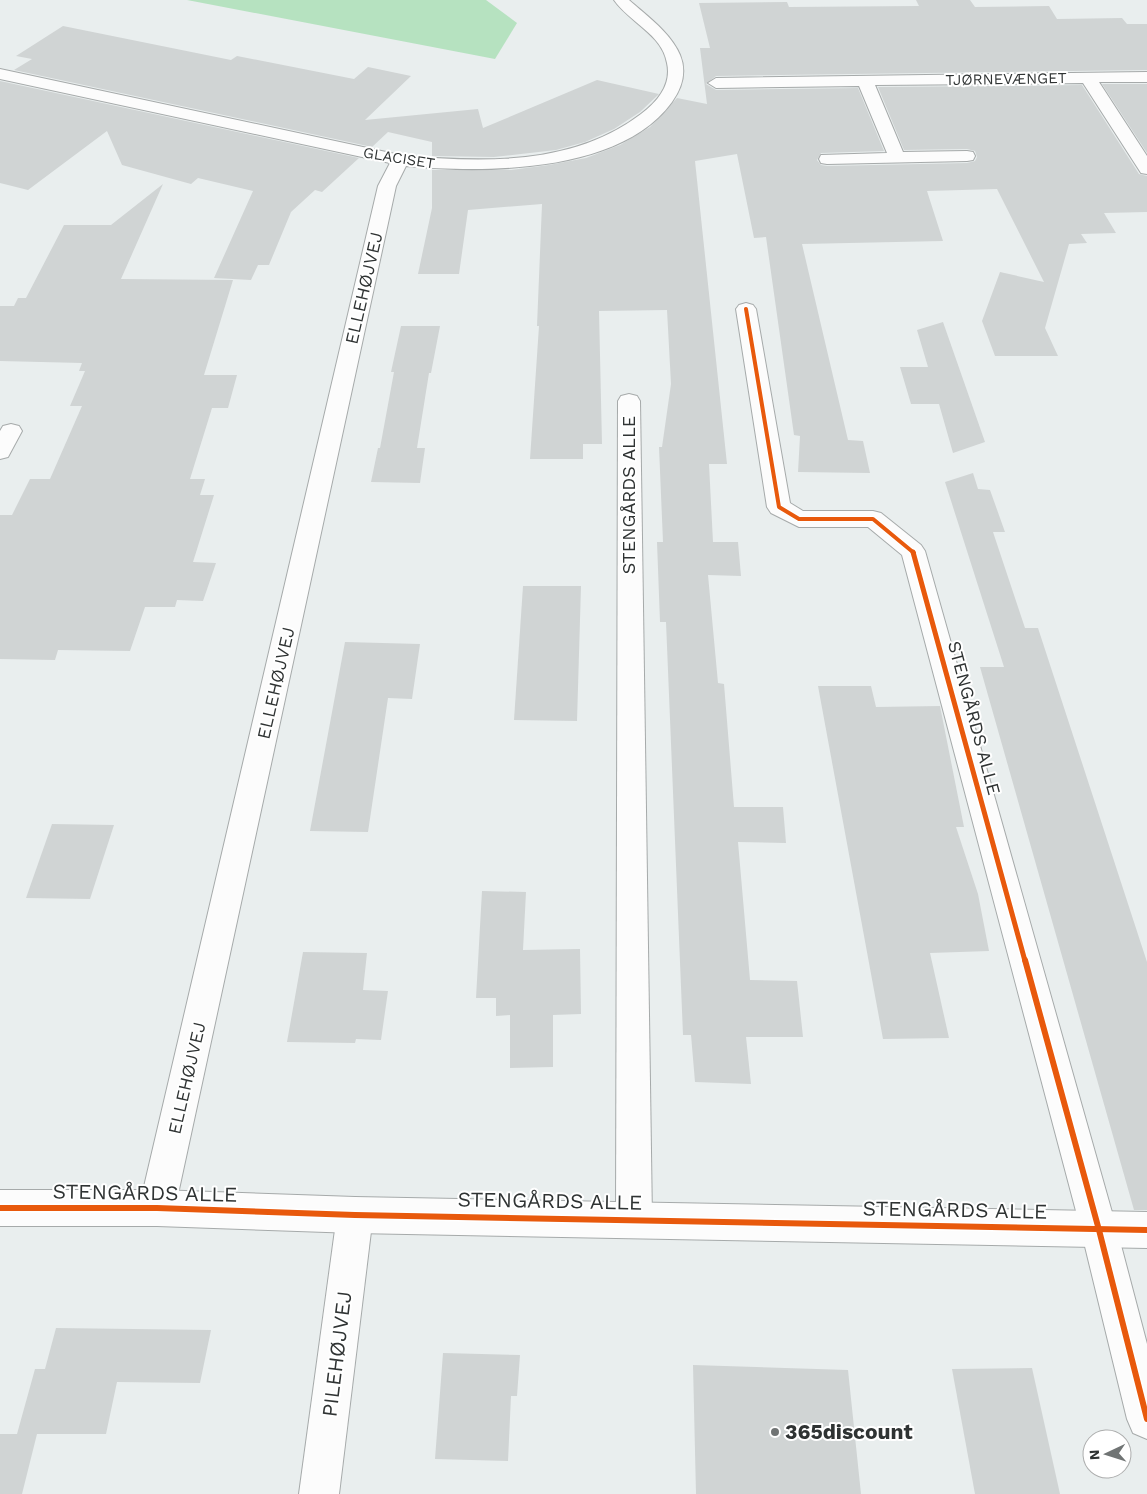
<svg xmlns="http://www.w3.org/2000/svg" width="1147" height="1494" viewBox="0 0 1147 1494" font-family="'Work Sans',sans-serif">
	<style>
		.green { fill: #b6e2c0 }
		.building { fill: #d0d4d4 }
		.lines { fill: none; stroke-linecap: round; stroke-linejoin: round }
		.street-casing { stroke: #a6aaaa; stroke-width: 2 }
		.secondary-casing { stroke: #a6aaaa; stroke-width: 2 }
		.street { fill: #fcfcfc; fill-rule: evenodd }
		.secondary { fill: #fcfcfc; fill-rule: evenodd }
		.cycleway-far2-casing { stroke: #fff; stroke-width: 6 }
		.cycleway-far1-casing { stroke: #fff; stroke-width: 8 }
		.cycleway-casing { stroke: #fff; stroke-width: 9 }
		.cycleway-far2 { stroke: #e8590c; stroke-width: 4 }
		.cycleway-far1 { stroke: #e8590c; stroke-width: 5 }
		.cycleway { stroke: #e8590c; stroke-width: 6 }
		.poi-dot { fill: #707474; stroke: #fff; stroke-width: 2 }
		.labels { text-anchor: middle; stroke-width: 4; stroke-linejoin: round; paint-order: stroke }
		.far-street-label { font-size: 15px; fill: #2f3333; stroke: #fff }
		.street-label { font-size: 18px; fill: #2f3333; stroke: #fff }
		.near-street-label { font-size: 21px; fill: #2f3333; stroke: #fff }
		.near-poi-label { font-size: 21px; font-weight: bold; fill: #2f3333; stroke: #fff; text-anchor: start }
	</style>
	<rect width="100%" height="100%" fill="#e9eeee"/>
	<!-- green -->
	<path class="green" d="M187,0h299l31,23 -22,36z"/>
	<!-- building -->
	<g class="building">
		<path d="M916,0h54l5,7 74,-1 8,13 65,-1 5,6h20v46l-431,6 -10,8 10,6 142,-2 26,63 -63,2 -4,7 4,5 6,1 140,-3 8,-2 2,-4 -2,-6 -8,-2 -63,1 -26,-63 204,-2 57,89 8,2v36l-43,1 12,20 -35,1 6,9 -18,1 -24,84 13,28h-63l-13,-35 18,-49 44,10 -47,-93 -70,2 16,50 -141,3 46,196 15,1 7,32 -72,-1 2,-36 -6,-1 -28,-198 -12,1 -17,-84 -42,7 32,303h-18l4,78h25l3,34 -33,-1 10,108 6,1 10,123h49l3,36 -48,-1 12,138 47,1 6,56h-57l5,47 -56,-2 -4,-47h-8l-17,-413h-6l-3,-80h6l-4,-95h3l9,-63 -4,-74 -68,1 3,133h-19v15h-53l9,-133h-2l5,-122 -74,6 -9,64h-41l14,-66v-38h79l38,-5 37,-7 34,-13 30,-18 27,-29 30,6 -7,-56h10l-11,-45 88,-1 2,5 130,-1z"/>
		<path d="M63,26l168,34 6,-4 117,23 14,-12 43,9 -46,44 113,-11 5,19 114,-48 62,14 -19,18 -26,17 -29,13 -29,8 -62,7 -62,-1v-14l-44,-10 -16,15 -358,-77 18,-11 -16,-3z"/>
		<path d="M0,81l359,77 -37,34 -7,-2 -24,22 -22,53h-11l-7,15 -37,-2 39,-87 -55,-13 -7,6 -69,-19 -15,-34 -79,59 -28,-7z"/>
		<path d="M1102,84h45v69z"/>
		<path d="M163,184l-42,95 112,1 -29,95h33l-9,33h-16l-22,71h15l-5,16h14l-21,67 23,1 -13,38 -26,-1 -2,7h-30l-15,44 -72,-1 -3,10 -55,-1v-144h12l18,-36h20l32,-73h-12l15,-35h-6l3,-8 -82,-2v-55h14l4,-8h8l38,-73h47z"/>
		<path d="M943,322l42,120 -32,11 -14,-49h-28l-11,-37h28l-11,-37z"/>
		<path d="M401,326h39l-9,47h-2l-12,75h8l-5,35 -49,-1 7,-34h2l14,-76h-3z"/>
		<path d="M973,473l5,16 12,1 15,42h-12l32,96h13l109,334v248h-13l-154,-543h24l-59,-185z"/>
		<path d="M523,586h58l-4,135 -63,-1z"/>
		<path d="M345,642l75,2 -8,55 -24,-1 -20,134 -58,-1z"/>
		<path d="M818,686h53l5,21 64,-1 24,121h-8l22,67 11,57 -59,2 19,85 -66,1z"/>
		<path d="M52,824l62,1 -24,74 -64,-1z"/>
		<path d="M482,891l44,1 -3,58 57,-1 1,65 -28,1v52l-43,1v-53l-14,1v-18h-20z"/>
		<path d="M303,952l64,1 -4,37 25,1 -7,49 -25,-1 -1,4 -68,-1z"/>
		<path d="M56,1328l155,2 -11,53 -83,-1 -11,52h-69l-15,60h-22v-60h17l18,-65h10z"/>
		<path d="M443,1353l77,2 -3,41h-6l-3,65 -73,-2z"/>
		<path d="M693,1365l155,5 13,124h-165z"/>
		<path d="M1032,1368l28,126h-85l-23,-125z"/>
	</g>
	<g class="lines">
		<defs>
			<g id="street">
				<path d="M614,0h15c18,16 42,33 51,55 7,17 2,33 -8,47 -52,72 -188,71 -266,64l-10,20 -221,1022 -5,13 -13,5 -13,-5 -5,-13 239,-1022 12,-23 -390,-84v-10l400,86c81,8 173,11 241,-41 16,-12 31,-29 26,-51 -5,-29 -38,-41 -53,-63z"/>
				<path d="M1147,72v10h-48l48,74v18l-6,-1 -58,-90 -208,2 28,67 64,-1 6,1 2,4 -2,4 -6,1 -140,3 -6,-1 -2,-4 2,-4 66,-2 -28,-67 -143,2 -8,-5 8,-5z"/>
				<path d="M746,303l7,2 3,4 34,194 13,8h70l8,2 40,32 4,6 192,679 30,114v95l-14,-6 -6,-14 -46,-189 -179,-675 -34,-28h-69l-28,-14 -4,-6 -31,-198 3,-4z"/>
				<path d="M629,394l8,2 3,5 12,818 -5,13 -13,5 -13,-5 -5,-13 2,-818 3,-5z"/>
				<path d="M11,424l8,2 3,5 -14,26 -8,2v-28l3,-5z"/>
				<path d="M355,1197l13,5 5,13 -34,279h-40l38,-279 5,-13z"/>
			</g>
			<path id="secondary" d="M0,1190h157l198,7 792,15v36l-792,-15 -198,-7h-157z"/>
		</defs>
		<!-- street casing -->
		<use href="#street" class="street-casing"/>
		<!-- secondary casing -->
		<use href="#secondary" class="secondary-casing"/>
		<!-- street -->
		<use href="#street" class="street"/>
		<!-- secondary -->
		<use href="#secondary" class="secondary"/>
		<defs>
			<path id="cycleway-far2" d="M746,309l33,198 20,12h74l41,34"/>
			<path id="cycleway-far1" d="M913,552l112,409"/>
			<g id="cycleway">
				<path d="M1025,960l74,270 48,189"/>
				<path d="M0,1208h157l198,7 792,15"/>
			</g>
		</defs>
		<!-- cycleway-far2 casing -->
		<use href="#cycleway-far2" class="cycleway-far2-casing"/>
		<!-- cycleway-far1 casing -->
		<use href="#cycleway-far1" class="cycleway-far1-casing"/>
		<!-- cycleway casing -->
		<use href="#cycleway" class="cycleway-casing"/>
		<!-- cycleway-far2 -->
		<use href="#cycleway-far2" class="cycleway-far2"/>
		<!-- cycleway-far1 -->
		<use href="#cycleway-far1" class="cycleway-far1"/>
		<!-- cycleway -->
		<use href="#cycleway" class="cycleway"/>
	</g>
	<!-- markers -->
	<circle class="poi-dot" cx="775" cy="1432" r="5"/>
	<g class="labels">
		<!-- far-street labels -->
		<g class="far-street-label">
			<text transform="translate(1006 79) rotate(-1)" y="5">TJØRNEVÆNGET</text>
			<text transform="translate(399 158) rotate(9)" y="5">GLACISET</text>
		</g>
		<!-- street labels -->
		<g class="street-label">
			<text transform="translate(364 288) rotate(-77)" y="6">ELLEHØJVEJ</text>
			<text transform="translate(629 495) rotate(-90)" y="6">STENGÅRDS ALLE</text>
			<text transform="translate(276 683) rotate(-77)" y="6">ELLEHØJVEJ</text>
			<text transform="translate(974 718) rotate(75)" y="6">STENGÅRDS ALLE</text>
			<text transform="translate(187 1078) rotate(-77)" y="6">ELLEHØJVEJ</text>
		</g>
		<!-- near-street labels -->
		<g class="near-street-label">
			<text transform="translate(145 1193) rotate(1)" y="7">STENGÅRDS ALLE</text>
			<text transform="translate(550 1201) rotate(1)" y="7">STENGÅRDS ALLE</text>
			<text transform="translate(955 1210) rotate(1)" y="7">STENGÅRDS ALLE</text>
			<text transform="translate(337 1354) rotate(-83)" y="7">PILEHØJVEJ</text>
		</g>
		<!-- near-poi labels -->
		<g class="near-poi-label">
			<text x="785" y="1439">365discount</text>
		</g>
	</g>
	<!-- north arrow -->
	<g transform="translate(1107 1454) rotate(266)"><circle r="24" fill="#ffffff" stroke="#acadad"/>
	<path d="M0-4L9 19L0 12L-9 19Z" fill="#707474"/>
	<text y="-8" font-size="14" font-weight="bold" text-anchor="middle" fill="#2f3333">N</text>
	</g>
</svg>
